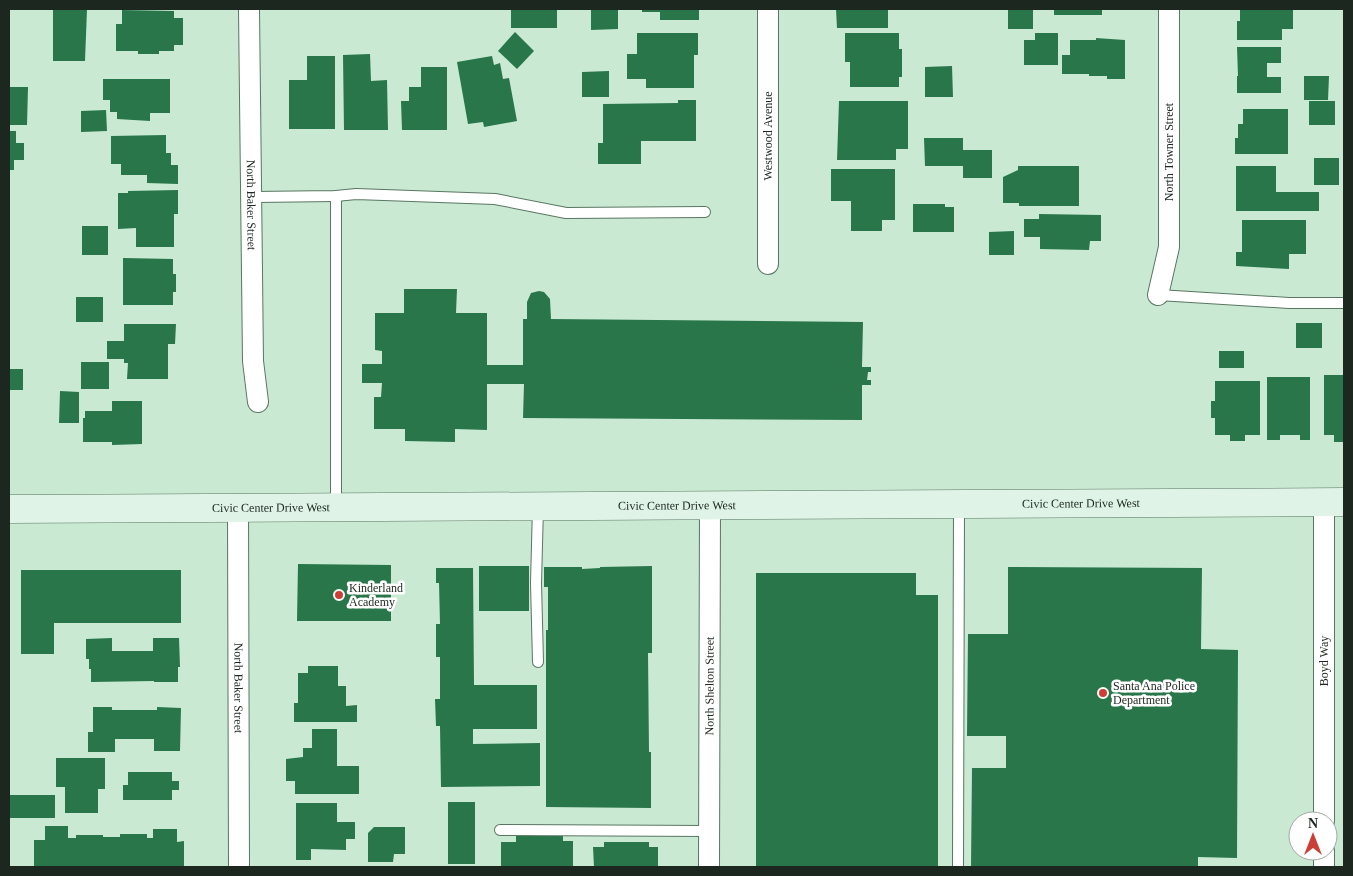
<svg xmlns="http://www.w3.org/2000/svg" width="1353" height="876" viewBox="0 0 1353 876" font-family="Georgia,serif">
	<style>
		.building { fill: #28764a }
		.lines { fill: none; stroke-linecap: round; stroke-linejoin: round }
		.lane-casing { stroke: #597662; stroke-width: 12 }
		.street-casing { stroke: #597662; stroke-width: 22 }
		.secondary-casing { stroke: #597662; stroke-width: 29 }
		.lane { stroke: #fff; stroke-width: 10 }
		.street { stroke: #fff; stroke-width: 20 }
		.secondary { stroke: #dff3e6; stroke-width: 28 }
		.poi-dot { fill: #cc3e38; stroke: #fff; stroke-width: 2 }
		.labels { text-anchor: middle; stroke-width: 5; stroke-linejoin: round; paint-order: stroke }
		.street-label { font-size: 12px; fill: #1b271f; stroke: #fff }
		.poi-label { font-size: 12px; fill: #1b271f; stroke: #fff; text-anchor: start }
	</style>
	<rect width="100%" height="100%" fill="#c9e9d3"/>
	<!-- building -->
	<g class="building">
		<path d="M53,9h34l-2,52h-32z"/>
		<rect x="511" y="9" width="46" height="19"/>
		<path d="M591,9h27v20l-27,1z"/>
		<path d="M642,9h57v11h-39v-8h-18z"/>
		<path d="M836,9h52v19h-51z"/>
		<rect x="1008" y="9" width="25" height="20"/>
		<rect x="1054" y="9" width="48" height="6"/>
		<path d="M1240,9h53v20h-11v11h-45v-19h3z"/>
		<path d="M122,10l52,1v7h9v27h-9v6h-15v3h-21v-3h-22v-27h6z"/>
		<path d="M515,32l19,19 -17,18 -19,-18z"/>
		<path d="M637,33h61v22h-4v33h-48v-9h-19v-25h10z"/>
		<path d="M845,33h54v16h3v28h-3v10h-49v-25h-5z"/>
		<path d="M1035,33h23v32h-34v-25h11z"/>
		<path d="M1096,38l29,2v39h-18v-3h-18v-2h-27v-19h8v-15h26z"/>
		<path d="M1237,47h44v16h-14v14h14v16h-44v-17h1z"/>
		<path d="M370,54l1,27 16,-1 1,50h-44l-1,-75z"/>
		<path d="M307,56h28v73h-46v-49h18z"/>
		<path d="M492,56l2,9 6,-2 3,16 6,-1 8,43 -33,6 -1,-5 -15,2 -11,-62z"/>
		<path d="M952,66l1,31h-28v-30z"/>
		<path d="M421,67h26v63h-45l-1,-29h8v-14h12z"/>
		<path d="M609,71v26h-27v-25z"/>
		<path d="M1304,76h25l-1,24h-24z"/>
		<path d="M103,79h67v34h-20v8l-33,-2v-7h-7v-12h-7z"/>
		<path d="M9,87h19l-1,38h-18z"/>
		<path d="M678,100h18v41h-55v23h-43v-21h5v-39l75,-1z"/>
		<path d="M839,101h69v48h-12v11h-59z"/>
		<rect x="1309" y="101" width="26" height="24"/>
		<path d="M1243,109h45v45h-53v-16h3v-14h5z"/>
		<path d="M106,110l1,21 -26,1v-21z"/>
		<path d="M9,131h7v12h8v17h-10v10h-5z"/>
		<path d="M166,135v18h5v12h7v19l-31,-1v-8h-26v-11h-10v-28z"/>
		<path d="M924,138h39v12h29v28h-29v-12h-38z"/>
		<rect x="1314" y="158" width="25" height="27"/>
		<path d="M1018,166h61v40h-60v-3h-16v-26l15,-7z"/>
		<path d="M1236,166h40v26h43v19h-83z"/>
		<path d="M831,169h64v51h-13v11h-31v-30h-20z"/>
		<path d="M178,190v24h-4v33h-38v-19l-18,1v-36h10v-2z"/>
		<path d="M913,204h32v3h9v25h-41z"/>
		<path d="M1039,214l62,1v26h-11l-1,9 -49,-1v-12h-16v-18h15z"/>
		<path d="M1242,220h64v34h-17v15l-53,-3v-14h6z"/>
		<rect x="82" y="226" width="26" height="29"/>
		<path d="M1014,231v24h-25v-23z"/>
		<path d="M123,258l50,1v15h3v18h-3v13h-50z"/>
		<path d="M404,289h53l-1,24h31v52h36v-46h4v-17l4,-9 8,-2 5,1 6,7 1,20 312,3 -1,45h9v5h-3l-1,8h4v5h-9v35l-339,-2 1,-34h-37v46l-32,-1v13l-50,-1v-12h-31v-32h7l1,-14h-20v-19h20v-13l-7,-1v-37h29z"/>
		<rect x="76" y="297" width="27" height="25"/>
		<rect x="1296" y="323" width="26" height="25"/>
		<path d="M124,324h52l-1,20h-7v35h-41l1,-16h-4v-4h-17v-18h17z"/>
		<rect x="1219" y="351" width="25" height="17"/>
		<rect x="81" y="362" width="28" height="27"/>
		<rect x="9" y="369" width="14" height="21"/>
		<path d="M1324,375h20v67h-10v-7h-10z"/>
		<path d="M1267,377h43v63h-10v-5h-20v5h-13z"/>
		<path d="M1215,381h45v54h-15v6h-15v-6h-15v-17h-4v-17h4z"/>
		<path d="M60,391l19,1v31h-20z"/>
		<path d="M112,401h30v43l-30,1v-3h-29v-24h2v-7h27z"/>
		<path d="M298,564l93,1v56h-94z"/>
		<rect x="479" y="566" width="50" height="45"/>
		<path d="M652,566v87h-4l1,99h2v56l-105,-1v-177h2v-43h-4v-20h38v2l18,-1v-1z"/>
		<path d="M1008,567l194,1 -1,81 37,1 -1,208 -39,-1v10h-227l1,-99h34v-32h-39l1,-102h40z"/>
		<path d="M436,568h37l1,117h63v44h-64v15l67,-1v43l-99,1 -1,-61h-4l-1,-27h5v-42h-4v-33h4l-1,-41h-3z"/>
		<path d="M21,570h160v53h-127v31h-33z"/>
		<path d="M756,573h160v22h22v272h-182z"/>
		<path d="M112,638v13h41v-13h26l1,29h-2v15h-24v-1l-63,1v-13h-2v-10h-3v-20z"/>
		<path d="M308,666h30v20h8v20l11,-1v17h-63v-19h4v-30h10z"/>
		<path d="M93,707h19v3h45v-3l24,1 -1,43h-26v-12h-39v13h-27v-20h5z"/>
		<path d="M312,729h25v37h22v28h-64v-13h-9v-22l17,-2v-9h9z"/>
		<path d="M56,758h49v31h-7v24h-33v-26h-9z"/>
		<path d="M128,772h44v9h7v9h-7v10h-49v-15h5z"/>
		<rect x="9" y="795" width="46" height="23"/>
		<rect x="448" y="802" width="27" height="62"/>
		<path d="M296,803h41v19h18v17h-9v11l-35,-1v11h-15z"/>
		<path d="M45,826h23v12h8v-3h27v2h17v-3h27v4h6v-9h24v13l7,-1v26h-150v-27h11z"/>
		<path d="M374,827h31v27h-11l-1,8h-25v-29z"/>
		<path d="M516,836h47v5h10v26h-72v-25h15z"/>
		<path d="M604,842h45v5h9v20h-64l-1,-20h11z"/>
	</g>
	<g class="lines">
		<defs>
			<g id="lane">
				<path d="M251,197l85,-1 20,-2 139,5 71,14 139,-1"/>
				<path d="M1158,295l131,8h55"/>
				<path d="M336,506v-310"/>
				<path d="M538,507l-2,76 2,79"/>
				<path d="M500,830l209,1"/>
				<path d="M958,867l1,-361"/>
			</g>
			<g id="street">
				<path id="s1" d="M249,9l4,352 5,41"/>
				<path d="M768,264v-255"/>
				<path d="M1158,295l11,-48v-238"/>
				<path id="s2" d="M238,508l1,359"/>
				<path d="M1324,821v-319"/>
				<path d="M1324,851v16"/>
				<path id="s3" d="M709,867l1,-362"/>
			</g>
			<g id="secondary">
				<path id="s4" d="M9,509l1335,-7"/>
			</g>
		</defs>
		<!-- lane casing -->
		<use href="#lane" class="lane-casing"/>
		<!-- street casing -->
		<use href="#street" class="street-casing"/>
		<!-- secondary casing -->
		<use href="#secondary" class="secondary-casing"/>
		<!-- lane -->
		<use href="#lane" class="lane"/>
		<!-- street -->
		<use href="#street" class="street"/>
		<!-- secondary -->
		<use href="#secondary" class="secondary"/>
	</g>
	<!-- markers -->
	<g class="poi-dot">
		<circle cx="339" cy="595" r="5"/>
		<circle cx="1103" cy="693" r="5"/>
	</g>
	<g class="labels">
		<!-- street labels -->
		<g class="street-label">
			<text transform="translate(768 136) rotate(-90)" y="4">Westwood Avenue</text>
			<text transform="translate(1169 152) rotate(-90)" y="4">North Towner Street</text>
			<text dy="4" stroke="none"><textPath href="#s1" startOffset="196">North Baker Street</textPath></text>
			<text dy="4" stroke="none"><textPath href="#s4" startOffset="1072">Civic Center Drive West</textPath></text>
			<text dy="4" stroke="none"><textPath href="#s4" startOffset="668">Civic Center Drive West</textPath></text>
			<text dy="4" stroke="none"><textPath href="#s4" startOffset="262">Civic Center Drive West</textPath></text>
			<text transform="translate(1324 661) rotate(-90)" y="4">Boyd Way</text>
			<text dy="4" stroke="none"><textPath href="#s3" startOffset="181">North Shelton Street</textPath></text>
			<text dy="4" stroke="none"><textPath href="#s2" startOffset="180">North Baker Street</textPath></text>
		</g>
		<!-- poi labels -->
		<g class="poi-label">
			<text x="349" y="592">Kinderland<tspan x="349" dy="14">Academy</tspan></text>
			<text x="1113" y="690">Santa Ana Police<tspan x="1113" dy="14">Department</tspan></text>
		</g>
	</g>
	<!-- border -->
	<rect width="1353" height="876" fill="none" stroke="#1b271f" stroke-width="20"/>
	<!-- north arrow -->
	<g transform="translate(1313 836)"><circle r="24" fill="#ffffff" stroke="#a4a9a5"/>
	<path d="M0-4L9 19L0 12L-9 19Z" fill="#cc3e38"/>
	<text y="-8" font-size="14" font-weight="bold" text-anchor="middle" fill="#1b271f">N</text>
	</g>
</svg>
